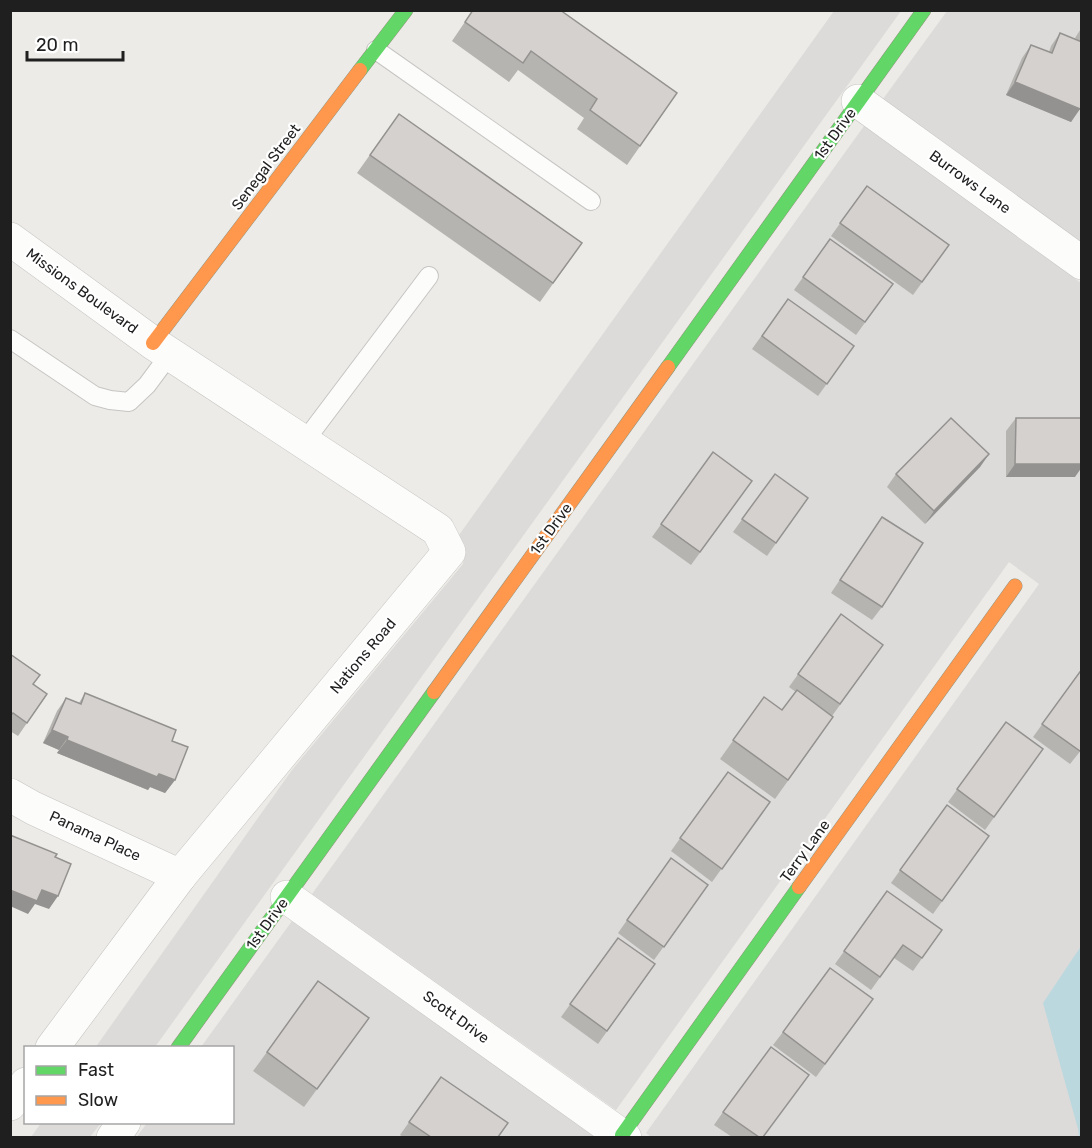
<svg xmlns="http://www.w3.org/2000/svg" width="1092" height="1148" viewBox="0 0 1092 1148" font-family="Rubik,sans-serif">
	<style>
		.residential { fill: #dcdbd9 }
		.water { fill: #bcd8df }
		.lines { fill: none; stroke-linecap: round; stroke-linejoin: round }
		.lane-casing { stroke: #c6c5c3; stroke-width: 20 }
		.street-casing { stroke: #c6c5c3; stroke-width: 34 }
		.fast-casing { stroke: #959680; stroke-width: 15 }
		.slow-casing { stroke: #959680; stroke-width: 15 }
		.lane { stroke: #fcfcfb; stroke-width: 18 }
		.street { stroke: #fcfcfb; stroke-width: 33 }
		.fast { stroke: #63d668; stroke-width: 14 }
		.slow { stroke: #ff974d; stroke-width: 14 }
		.wall { fill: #b6b4b1 }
		.shaded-wall { fill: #949290 }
		.building { fill: #d4d1ce; stroke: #949290; stroke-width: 1.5 }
		.labels { text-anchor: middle; stroke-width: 4.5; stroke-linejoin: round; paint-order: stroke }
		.street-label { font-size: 15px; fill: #1f1f1f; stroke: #fff }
	</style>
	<rect width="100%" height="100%" fill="#edebe7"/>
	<!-- residential -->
	<g class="residential">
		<path d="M834,11h67l-746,1036 -60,1 197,-278 171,-206 2,-18 -6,-11z"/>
		<path d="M947,11h134v231l-198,-143z"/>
		<path d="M864,126l217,157v663l-5,8 3,183 -427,1 -6,-5 393,-549 -30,-22 -393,548 -304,-216z"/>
		<path d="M292,921l304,217h-460l11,-15 85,-1v-74l-31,-1z"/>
		<path d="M41,1123v-1l60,1 -11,14h-59z"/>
	</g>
	<!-- water -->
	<path class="water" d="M1081,946l1,191 -3,1 -1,-9 -35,-126z"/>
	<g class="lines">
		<defs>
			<g id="lane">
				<path d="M376,50l215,151"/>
				<path d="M10,339l85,57 15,4 19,2 18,-17 23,-31"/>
				<path d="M304,442l125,-166"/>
			</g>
			<g id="street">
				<path d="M858,101l224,162"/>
				<path d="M10,239l143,104 285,187 11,22 -269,324 -128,172"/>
				<path d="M10,795l23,13 147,68"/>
				<path d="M287,897l338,241"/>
				<path d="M10,1104l16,-20"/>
				<path d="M113,1138l11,-16"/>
			</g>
			<g id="fast">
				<path d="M360,70l46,-60"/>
				<path d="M668,367l256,-357"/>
				<path d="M178,1048l256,-356"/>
				<path d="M622,1135l177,-248"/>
			</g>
			<g id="slow">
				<path d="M153,343l207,-273"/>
				<path d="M434,692l234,-325"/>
				<path d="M799,887l216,-301"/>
			</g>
		</defs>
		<!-- lane casing -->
		<use href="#lane" class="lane-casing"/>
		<!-- street casing -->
		<use href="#street" class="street-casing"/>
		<!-- fast casing -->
		<use href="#fast" class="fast-casing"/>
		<!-- slow casing -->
		<use href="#slow" class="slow-casing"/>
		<!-- lane -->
		<use href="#lane" class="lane"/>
		<!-- street -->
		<use href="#street" class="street"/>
		<!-- fast -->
		<use href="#fast" class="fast"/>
		<!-- slow -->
		<use href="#slow" class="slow"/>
	</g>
	<!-- wall -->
	<g class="wall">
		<path d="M473,10l204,83 -50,72 -50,-36 7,-11 -66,-48 -9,12 -57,-41z"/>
		<path d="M1082,27v78l-11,17 -65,-27 16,-37 9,-13 18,7 2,-6 9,-13 20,9 -5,-4z"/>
		<path d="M399,114l183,129 -42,59 -183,-129z"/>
		<path d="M867,186l82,59 -36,50 -82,-59z"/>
		<path d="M830,239l63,45 -37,51 -62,-45z"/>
		<path d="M788,299l66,47 -36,50 -66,-47z"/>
		<path d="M1016,418l59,59h-69v-46z"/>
		<path d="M713,452l39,29 -61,84 -39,-28z"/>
		<path d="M989,454l-9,13 -55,57 -38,-37 9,-13z"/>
		<path d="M775,474l33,24 -41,58 -34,-24z"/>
		<path d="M882,517v90l-10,13 -41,-27z"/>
		<path d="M841,614l42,31 -51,71 -12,20 -45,63 -55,-40 44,-62 18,13 14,-18 -7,-5z"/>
		<path d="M10,654l23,30 14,10 -29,42 -8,-5z"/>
		<path d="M1082,669v80l-12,15 -37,-27z"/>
		<path d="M85,693l87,48 3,39 -10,13 -15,-6 -2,3 -91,-37 2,-3 -16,-7 14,-32 9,-13 13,5z"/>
		<path d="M1006,722l37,27 -58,81 -37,-28z"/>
		<path d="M728,772l42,30 -58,80 -41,-31z"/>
		<path d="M947,805l42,31 -56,78 -42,-31z"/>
		<path d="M671,858l37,27 -54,75 -36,-27z"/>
		<path d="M887,891l55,39 -29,41 -19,-13 -23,32 -36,-26z"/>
		<path d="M618,938l37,26 -57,80 -37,-27z"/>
		<path d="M864,1012l-48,65 -43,-32 10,-13z"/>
		<path d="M355,1037l-51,70 -51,-36 14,-19z"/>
		<path d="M441,1077l57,60h-95l-3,-2z"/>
		<path d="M723,1112l41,25h-32l-18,-12z"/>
	</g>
	<!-- shaded-wall -->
	<g class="shaded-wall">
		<path d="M1015,82l65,27 -9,13 -65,-27z"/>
		<path d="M989,454l-9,13 -55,57 9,-13z"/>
		<path d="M1015,464h67v3l-7,10h-69z"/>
		<path d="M52,730l16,7 -9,13 -16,-7z"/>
		<path d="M67,740l92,34 16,6 -10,13 -15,-6 -2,3 -91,-37z"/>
		<path d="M10,890h32l16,6 -9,13 -14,-5 -7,10 -18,-8z"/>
	</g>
	<!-- building -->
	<g class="building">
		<path d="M473,10h87l117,83 -37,53 -50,-36 7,-11 -66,-48 -8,12 -58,-41z"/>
		<path d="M1060,33l22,9v63l-2,4 -65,-27 16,-37 21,8z"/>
		<path d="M399,114l183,129 -29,40 -183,-128z"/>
		<path d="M867,186l82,59 -27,37 -82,-59z"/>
		<path d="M830,239l63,45 -28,38 -62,-45z"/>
		<path d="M788,299l66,47 -27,38 -65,-48z"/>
		<path d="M951,418l38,36 -55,57 -38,-37z"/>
		<path d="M1016,418h66v46h-67z"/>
		<path d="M713,452l39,29 -52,71 -39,-28z"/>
		<path d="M775,474l33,24 -32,45 -34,-24z"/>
		<path d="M882,517l41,26 -41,64 -42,-27z"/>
		<path d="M841,614l42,31 -43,59 -42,-30z"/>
		<path d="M10,654l30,21 -7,9 14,10 -20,29 -14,-10 -3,3z"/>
		<path d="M1082,669v80l-2,2 -38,-27z"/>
		<path d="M797,690l36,27 -45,63 -55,-40 31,-43 18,13z"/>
		<path d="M85,693l91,37 -4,11 16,6 -13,33 -16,-6 -2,3 -90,-37 1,-3 -16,-7 14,-32 15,6z"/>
		<path d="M1006,722l37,27 -49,68 -37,-28z"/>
		<path d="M728,772l42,30 -48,67 -42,-31z"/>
		<path d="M947,805l42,31 -47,65 -42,-31z"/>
		<path d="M10,835l47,19 -2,3 16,7 -13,32 -16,-6 -5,11 -27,-11z"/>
		<path d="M671,858l37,27 -44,62 -37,-27z"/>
		<path d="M887,891l55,39 -20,28 -19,-13 -23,32 -36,-26z"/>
		<path d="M618,938l37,26 -48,67 -37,-27z"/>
		<path d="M830,968l43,31 -48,65 -42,-32z"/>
		<path d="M318,981l51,37 -52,71 -50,-37z"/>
		<path d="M771,1047l38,28 -46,62h-4l-36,-25z"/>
		<path d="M441,1077l67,46 -10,14h-67l-22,-15z"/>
	</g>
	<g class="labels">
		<!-- street labels -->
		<g class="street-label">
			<text transform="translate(835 134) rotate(-54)" y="5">1st Drive</text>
			<text transform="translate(266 167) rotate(-53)" y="5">Senegal Street</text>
			<text transform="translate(970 182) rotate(36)" y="5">Burrows Lane</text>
			<text transform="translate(82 291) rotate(36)" y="5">Missions Boulevard</text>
			<text transform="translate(551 529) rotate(-54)" y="5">1st Drive</text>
			<text transform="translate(363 656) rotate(-50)" y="5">Nations Road</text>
			<text transform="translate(95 836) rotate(25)" y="5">Panama Place</text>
			<text transform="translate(805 851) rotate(-54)" y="5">Terry Lane</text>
			<text transform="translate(267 924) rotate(-54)" y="5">1st Drive</text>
			<text transform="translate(456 1017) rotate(36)" y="5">Scott Drive</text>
		</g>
	</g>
	<!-- border -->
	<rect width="1092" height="1148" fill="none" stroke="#1f1f1f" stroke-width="24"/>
	<!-- legend -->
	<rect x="24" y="1046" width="210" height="78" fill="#ffffff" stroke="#a5a5a5" stroke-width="1.5"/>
	<rect x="36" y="1066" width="30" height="9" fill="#63d668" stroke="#a5a5a5" stroke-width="1.5"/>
	<text x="78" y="1076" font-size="18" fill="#1f1f1f">Fast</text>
	<rect x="36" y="1096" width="30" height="9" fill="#ff974d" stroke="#a5a5a5" stroke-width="1.5"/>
	<text x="78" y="1106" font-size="18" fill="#1f1f1f">Slow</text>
	<!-- scale -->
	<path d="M27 51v9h96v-9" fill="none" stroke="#1f1f1f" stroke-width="3"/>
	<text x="36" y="51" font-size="18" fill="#1f1f1f" stroke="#ffffff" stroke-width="4.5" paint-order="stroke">20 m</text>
</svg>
